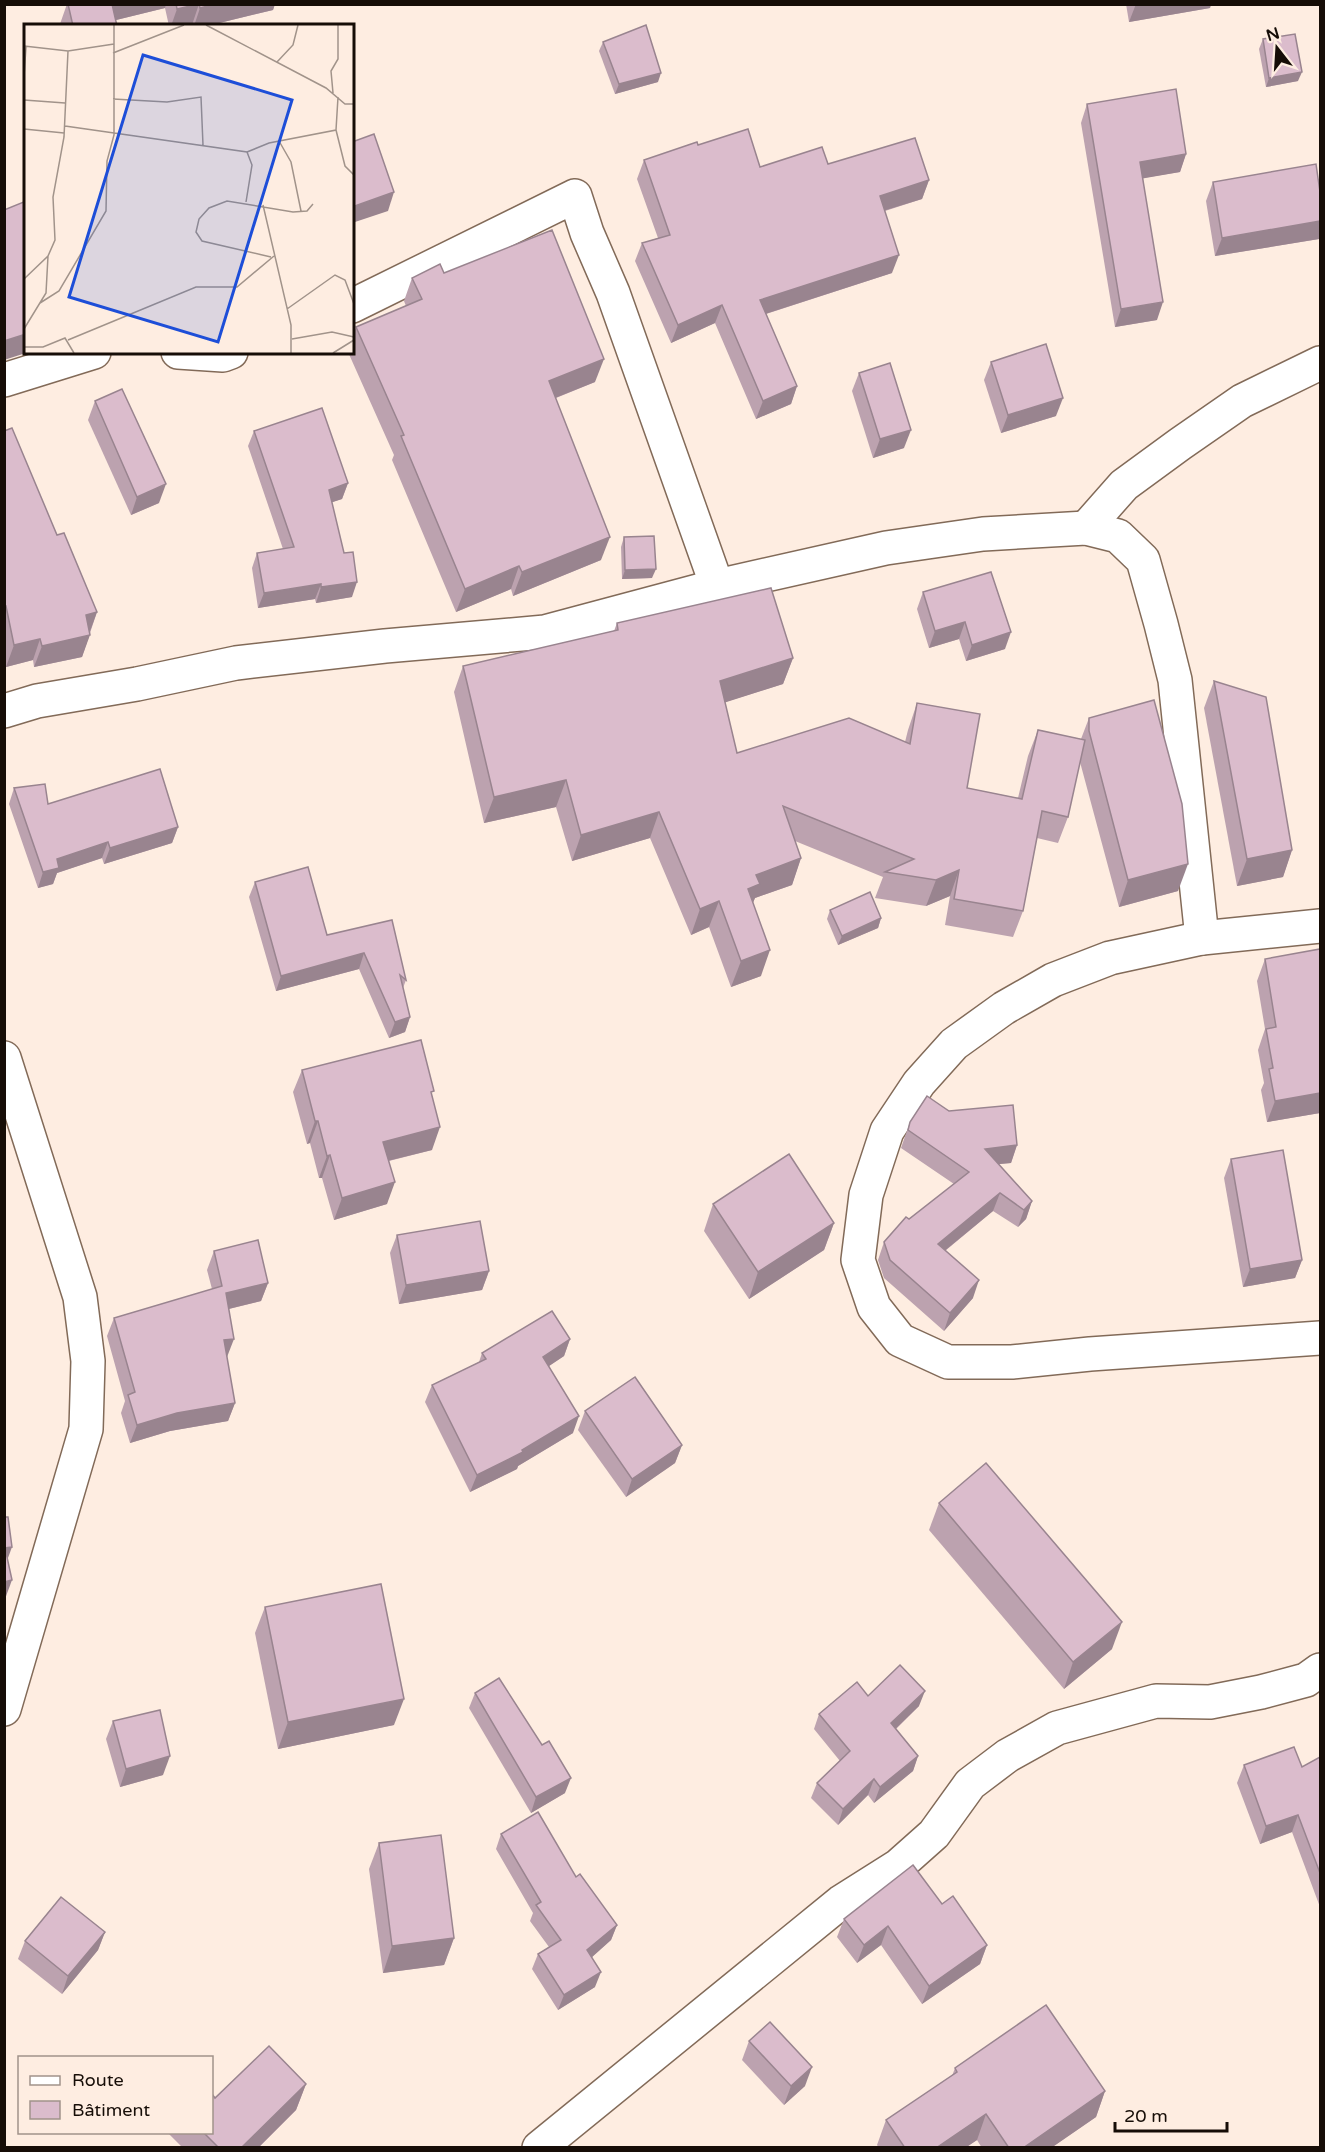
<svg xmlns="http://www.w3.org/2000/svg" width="1325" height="2152" viewBox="0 0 1325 2152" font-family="'Varela Round',sans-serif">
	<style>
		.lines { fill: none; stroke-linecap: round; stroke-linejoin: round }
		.minor-casing { stroke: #826a58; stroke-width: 36 }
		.minor { stroke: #fff; stroke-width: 33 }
		.wall { fill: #bca2af }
		.shaded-wall { fill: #99848f }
		.building { fill: #dbbccc; stroke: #99848f; stroke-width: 1.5 }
		.inset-road { fill: none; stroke: #a1938a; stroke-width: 1.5 }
		.view { fill: #1d4ed8; fill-opacity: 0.15; stroke: #1d4ed8; stroke-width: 3 }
		.inset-edge { fill: none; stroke: #160d07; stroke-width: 3 }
	</style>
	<rect width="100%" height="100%" fill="#feede1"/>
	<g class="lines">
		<defs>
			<g id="minor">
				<path d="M352,306l223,-110 12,37 26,60 104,293"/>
				<path d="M178,352l45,3 8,-3"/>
				<path d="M4,380l90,-28"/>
				<path d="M1086,528l38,-43 56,-41 62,-43 78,-38"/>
				<path d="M4,711l33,-10 100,-17 99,-21 149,-17 160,-14 172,-46 169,-38 97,-14 103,-6 32,8 25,24 18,64 14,56 27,258"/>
				<path d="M1320,926l-118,12 -92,20 -57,22 -49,28 -50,36 -35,39 -32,48 -21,64 -8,65 16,47 26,33 48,22h64l78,-8 230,-16"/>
				<path d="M4,1058l76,239 8,64 -2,68 -82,280"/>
				<path d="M539,2148l302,-246 57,-36 36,-32 36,-50 37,-28 50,-28 99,-27 54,1 51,-10 45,-12 14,-10"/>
			</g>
		</defs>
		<!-- minor casing -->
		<use href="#minor" class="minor-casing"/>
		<!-- minor -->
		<use href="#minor" class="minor"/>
	</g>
	<!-- wall -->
	<g class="wall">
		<path d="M67,4h208l-2,6 -66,16h-38l-4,-18 -49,12 1,6h-57v-2z"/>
		<path d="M1126,4h85l-1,4 -81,14z"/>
		<path d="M1263,39l35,42 -32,6 -7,-38z"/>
		<path d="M603,42l55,40 -43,12 -16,-43z"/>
		<path d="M1087,104l99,50 -6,18 -37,6 14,142 -42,7 -34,-204z"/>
		<path d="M698,145l62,22 68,-3 101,16 -7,19 -37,12 7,62 -126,41 31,72 -6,18 -35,15 -41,-96 -44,20 -36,-82 7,-18 16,-5 -21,-59 7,-19z"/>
		<path d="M1213,182l106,57 -104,17 -9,-55z"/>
		<path d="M444,273l151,109 -39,16 45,162 -88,36 -2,-7 -55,23 -64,-152 2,-5 -46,-103h4v-15l4,-10 50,-21 -2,-5 8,-23z"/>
		<path d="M991,362l65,54 -55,17 -17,-53z"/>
		<path d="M859,373l45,75 -31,10 -21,-67z"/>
		<path d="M95,401l64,102 -28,12 -43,-95z"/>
		<path d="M4,431l93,181 -15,45 -48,10 -1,-7 -27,7 -2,-7z"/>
		<path d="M254,431l94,52 -6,16 -10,3 20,95 -36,6 -1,-4 -57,9 -6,-40 5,-15 26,-4 -35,-103z"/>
		<path d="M624,537l28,41 -30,1 -1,-32z"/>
		<path d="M923,592l82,57 -39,12 -7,-22 -30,9 -12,-39z"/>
		<path d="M617,623l176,35 -10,26 -58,18 12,51 168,-11 3,-12 9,-27 50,85 51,10 10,-42 10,-26 43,9 8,-21 89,173 -59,16 -39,-145 -12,55 -10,26 -21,-5 -14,73 -10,26 -68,-12 5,-29 -24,10 -51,-8 8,-21 -88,-36 6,17 -9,27 -37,13 -2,4 8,74 -30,11 -22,-60 -18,8 -41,-97 -78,23 -16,-54 -72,16 -30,-131 9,-26 151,-35z"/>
		<path d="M1214,681l78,169 -9,27 -46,9 -33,-178z"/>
		<path d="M14,788l34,16 130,23 -6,16 -68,21 -2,-6 -45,15 -4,11 -15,4 -29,-84z"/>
		<path d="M255,882l72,53 65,-15 14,60 -3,8 7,29 -5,15 -16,6 -30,-69 -83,22 -27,-94z"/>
		<path d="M830,910l51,8 -3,10 -40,17 -11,-26z"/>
		<path d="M1265,959l55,154 -53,9 -6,-32 3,-7 -6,-33 7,-21 -8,-48z"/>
		<path d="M302,1070l130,25v55l-43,11 -2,43 -53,16 -12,-42h-3l-9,-35 -3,1 -14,-52z"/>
		<path d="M949,1111l68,34 -6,18 -13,1 34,37 -6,18 -8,8 -25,-16 -48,40 28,47 -29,33 -60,-53 -6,-18 6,-18 25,-23 45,-35 -53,-36 9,-26z"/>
		<path d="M1231,1159l71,101 -7,18 -52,9 -19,-109z"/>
		<path d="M713,1204l121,19 -10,27 -75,49 -45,-68z"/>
		<path d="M397,1235l92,36 -7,19 -83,14 -9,-51z"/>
		<path d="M214,1251l54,32 -7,18 -32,8 -2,48 8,46 -7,18 -58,10 -40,12 -9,-30 4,-12 -18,-65 7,-18 98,-29 -5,-19z"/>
		<path d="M570,1339l-6,17 -15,10 24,67 -55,33 -1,3 -47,23 -45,-90 7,-17 47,-23 3,-9z"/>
		<path d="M585,1411l97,34 -7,18 -49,34 -48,-67z"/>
		<path d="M939,1503l173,146 -48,40 -135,-159z"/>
		<path d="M265,1607l129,118 -116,24 -23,-116z"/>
		<path d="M475,1693l67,52 23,48 -34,20 -62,-105z"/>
		<path d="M868,1696l51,10 -23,23 22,27 -5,15 -39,32 -6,-8 -30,30 -27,-27 6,-15 23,-22 -26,-32 5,-15z"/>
		<path d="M113,1721l50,54 -43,12 -14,-48z"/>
		<path d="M1320,1757v150l-28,-75 -32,12 -23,-61 7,-18 58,2z"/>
		<path d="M501,1834l75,43 41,48 -6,15 -19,17 3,30 -37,23 -26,-41 6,-15 11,-7 -19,-26 3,-8 -37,-64z"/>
		<path d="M379,1843l75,95 -10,27 -61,8 -14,-104z"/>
		<path d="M942,1904l45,41 -7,19 -58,40 -41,-59 -24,18 -20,-26 7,-18z"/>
		<path d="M105,1932l-7,18 -36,44 -44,-35 7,-18z"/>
		<path d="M749,2041l56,45 -21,19 -42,-45z"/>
		<path d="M955,2068l150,23 -9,26 -45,31h-69l-5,-8 -12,8h-86l-2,-3 9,-25 66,-44z"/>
		<path d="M306,2084l-10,26 -38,38h-75l-15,-15h44l3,-35z"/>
	</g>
	<!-- shaded-wall -->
	<g class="shaded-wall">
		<path d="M111,4h55l-1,4 -61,15z"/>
		<path d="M199,4l-7,21 -21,1 6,-17z"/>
		<path d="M215,4h60l-2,6 -66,16h-13l6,-18z"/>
		<path d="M1136,4h75l-1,4 -81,14z"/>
		<path d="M1302,72l-4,9 -32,6 3,-9z"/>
		<path d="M661,73l-3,9 -43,12 4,-10z"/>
		<path d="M1186,154l-6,18 -46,8 6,-18z"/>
		<path d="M929,180l-7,19 -49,15 7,-18z"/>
		<path d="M394,192l-6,19 -36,12v-16z"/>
		<path d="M1320,221v13l-1,5 -104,17 7,-18z"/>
		<path d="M899,255l-7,18 -139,45 7,-18z"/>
		<path d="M1163,302l-6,18 -42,7 6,-18z"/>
		<path d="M722,305l-7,18 -44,20 7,-18z"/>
		<path d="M26,334v18h3l-25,8v-19z"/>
		<path d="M604,359l-9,23 -55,22 9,-23z"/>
		<path d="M797,386l-6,18 -35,15 7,-18z"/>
		<path d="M1063,398l-7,18 -55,17 7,-18z"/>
		<path d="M911,430l-7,18 -31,10 7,-19z"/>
		<path d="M348,483l-6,16 -18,6 5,-15z"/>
		<path d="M166,484l-7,19 -28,12 6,-18z"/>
		<path d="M610,537l-9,23 -88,36 9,-24z"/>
		<path d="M519,566l-8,23 -55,23 9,-23z"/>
		<path d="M656,569l-4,9 -30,1 3,-9z"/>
		<path d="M357,582l-5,15 -36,6 5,-16z"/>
		<path d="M321,584l-6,15 -57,9 6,-15z"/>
		<path d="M97,612l-8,22 -3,-19z"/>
		<path d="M965,622l-6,17 -30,9 6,-17z"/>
		<path d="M1011,632l-6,17 -39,12 6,-16z"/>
		<path d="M90,635l-8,22 -48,10 8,-21z"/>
		<path d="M40,639l-7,21 -27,7 8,-22z"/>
		<path d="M793,658l-10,26 -72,23 9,-26z"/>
		<path d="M566,780l-10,27 -72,16 10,-26z"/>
		<path d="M659,812l-9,26 -78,23 9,-26z"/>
		<path d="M178,827l-6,16 -68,21 6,-16z"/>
		<path d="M108,842l-6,16 -45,15 -4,11 -15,4 5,-16 14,-13z"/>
		<path d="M1292,850l-9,27 -46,9 10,-27z"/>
		<path d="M801,858l-9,27 -37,13 -5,12 -2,-21 8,-14z"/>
		<path d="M1188,864l-10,27 -59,16 9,-27z"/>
		<path d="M959,870l-9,26 -24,10 10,-26z"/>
		<path d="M719,901l-10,26 -18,8 9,-26z"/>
		<path d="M881,918l-3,10 -40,17 4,-9z"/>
		<path d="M770,950l-9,26 -30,11 10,-26z"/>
		<path d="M364,953l-5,16 -83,22 5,-15z"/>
		<path d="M410,1017l-5,15 -16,6 6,-16z"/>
		<path d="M1320,1093v20l-53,9 8,-21z"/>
		<path d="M315,1121h3l-8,22 -3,1z"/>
		<path d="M440,1127l-8,23 -57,14 8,-22z"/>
		<path d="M1017,1145l-6,18 -33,3 7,-17z"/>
		<path d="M330,1155l-8,23h-3l8,-22z"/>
		<path d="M395,1182l-8,22 -53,16 8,-22z"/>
		<path d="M1000,1193l-7,18 -62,51 7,-18z"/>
		<path d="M1032,1201l-6,18 -8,8 6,-17z"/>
		<path d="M834,1223l-10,27 -75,49 9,-27z"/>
		<path d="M1302,1260l-7,18 -52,9 7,-18z"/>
		<path d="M489,1271l-7,19 -83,14 7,-19z"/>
		<path d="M979,1280l-6,18 -29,33 6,-18z"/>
		<path d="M268,1283l-7,18 -41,10 6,-18z"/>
		<path d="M234,1339l-7,18 -10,2 7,-19z"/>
		<path d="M570,1339l-6,17 -27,18 6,-17z"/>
		<path d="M235,1403l-7,18 -58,10 -40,12 7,-18 40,-12z"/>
		<path d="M579,1416l-6,17 -55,33 -1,3 -47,23 7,-17 45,-25z"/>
		<path d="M682,1445l-7,18 -49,34 6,-18z"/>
		<path d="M12,1547l-7,19v-18z"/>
		<path d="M12,1580l-7,19h-1v-17z"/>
		<path d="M1122,1622l-10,27 -48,40 9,-27z"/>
		<path d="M925,1691l-6,15 -34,33 6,-16z"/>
		<path d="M404,1699l-10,26 -116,24 10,-27z"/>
		<path d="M170,1756l-7,19 -43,12 6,-18z"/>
		<path d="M918,1756l-5,15 -39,32 6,-16z"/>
		<path d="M571,1778l-6,15 -34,20 5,-16z"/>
		<path d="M874,1779l-6,16 -30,30 5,-16z"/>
		<path d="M1298,1815l-6,17 -32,12 6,-18z"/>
		<path d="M617,1925l-6,15 -29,26 5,-16z"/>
		<path d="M888,1926l-7,19 -24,18 7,-18z"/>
		<path d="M105,1932l-7,18 -36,44 6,-18z"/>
		<path d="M454,1938l-10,27 -61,8 9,-27z"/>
		<path d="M987,1945l-7,19 -58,40 7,-18z"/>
		<path d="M601,1972l-6,15 -37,23 6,-15z"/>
		<path d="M812,2067l-7,19 -21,19 7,-19z"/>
		<path d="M306,2084l-10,26 -38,38h-17z"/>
		<path d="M1105,2091l-9,26 -45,31h-28z"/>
		<path d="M986,2114l-9,26 -12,8h-29z"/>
	</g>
	<!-- building -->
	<g class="building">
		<path d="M68,4h44l5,22h-44z"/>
		<path d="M176,4h23l-22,5z"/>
		<path d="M199,4h16l-15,4z"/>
		<path d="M646,25l15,48 -42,11 -16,-42z"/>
		<path d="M1295,34l7,38 -33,6 -6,-39z"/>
		<path d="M1176,89l10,65 -46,8 23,140 -42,7 -34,-205z"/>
		<path d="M748,129l12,38 62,-20 6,17 87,-26 14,42 -49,16 19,59 -139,45 37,86 -34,15 -41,-96 -44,20 -36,-82 28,-8 -26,-75 53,-18 1,3z"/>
		<path d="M374,134l20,58 -42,15v-65z"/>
		<path d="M1316,164l4,28v29l-98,17 -9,-56z"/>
		<path d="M26,201v133l-22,7v-131z"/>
		<path d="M552,230l52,129 -55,22 61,156 -88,35 -3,-6 -54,23 -64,-153 3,-1 -48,-108 66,-28 -10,-21 28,-14 4,9z"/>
		<path d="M1046,344l17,54 -55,17 -17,-53z"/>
		<path d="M890,363l21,67 -31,9 -21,-66z"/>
		<path d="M122,389l44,95 -29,13 -42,-96z"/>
		<path d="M322,408l26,75 -19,7 15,63 9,-1 4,30 -36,5v-3l-57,9 -7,-40 37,-6 -40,-116z"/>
		<path d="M12,428l45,107 7,-2 33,79 -11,3 4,20 -48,11 -2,-7 -26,6 -8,-39 -2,1v-176z"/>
		<path d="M654,536l2,33 -31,1 -1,-33z"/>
		<path d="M991,572l20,60 -39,13 -7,-23 -30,9 -12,-39z"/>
		<path d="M771,588l22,70 -73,23 17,72 112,-35 61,26 7,-41 63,11 -13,74 55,11 16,-69 47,10 -17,77 -26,-6 -19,100 -69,-12 5,-29 -23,10 -51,-8 29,-13 -131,-53 18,52 -45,17 4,9 -12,5 22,61 -29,11 -22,-60 -19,8 -41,-97 -78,23 -15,-55 -72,17 -31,-131 155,-36 -1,-7z"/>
		<path d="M1214,681l52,16 26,153 -45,9z"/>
		<path d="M1154,700l28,104 6,60 -60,16 -39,-149v-13z"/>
		<path d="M160,769l18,58 -68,21 -2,-6 -51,17 2,9 -16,4 -29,-84 31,-4 3,20z"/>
		<path d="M308,867l19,68 65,-15 14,60 -6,-5 10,42 -15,5 -31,-69 -83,23 -26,-94z"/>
		<path d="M870,892l11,26 -39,18 -12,-26z"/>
		<path d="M1320,949v144l-45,8 -6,-32 4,-1 -7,-39 10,-2 -11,-68z"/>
		<path d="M421,1040l13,51 -3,1 9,35 -57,15 12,40 -53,16 -12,-43 -3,1 -9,-35h-3l-13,-51z"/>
		<path d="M927,1096l22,15 64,-6 4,40 -32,4 47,52 -8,9 -24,-17 -62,51 41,36 -29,33 -60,-53 -6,-18 22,-25 3,2 60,-47 -61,-42 2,-8z"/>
		<path d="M1283,1150l19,110 -52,9 -19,-110z"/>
		<path d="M789,1154l45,69 -76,49 -45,-68z"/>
		<path d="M480,1221l9,50 -83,14 -9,-50z"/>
		<path d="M258,1240l10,43 -42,10 8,46 -10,1 11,63 -58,10 -40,12 -9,-30 7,-3 -21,-74 108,-32 -8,-35z"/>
		<path d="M552,1311l18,28 -27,18 36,59 -57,34 1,2 -46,23 -45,-90 54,-26 -4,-6z"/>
		<path d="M635,1377l47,68 -50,34 -47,-68z"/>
		<path d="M986,1463l136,159 -49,40 -134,-159z"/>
		<path d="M4,1517h4l4,30 -7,1 7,32 -8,2z"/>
		<path d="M381,1584l23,115 -116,23 -23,-115z"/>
		<path d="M900,1665l25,26 -34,32 27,33 -38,31 -6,-8 -31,30 -26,-26 33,-32 -31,-37 38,-32 11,14z"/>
		<path d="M499,1678l43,67 7,-4 22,37 -35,19 -61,-104z"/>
		<path d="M160,1710l10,46 -44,13 -13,-48z"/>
		<path d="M1294,1747l8,20 18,-10v116l-22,-58 -32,11 -22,-61z"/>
		<path d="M538,1812l38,65 4,-3 37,51 -30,25 14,22 -37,23 -26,-41 23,-14 -25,-35 5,-3 -40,-68z"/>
		<path d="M441,1835l13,103 -62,8 -13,-103z"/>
		<path d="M913,1865l29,39 11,-8 34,49 -58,41 -41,-60 -24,19 -20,-26z"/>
		<path d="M61,1897l44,35 -37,44 -43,-35z"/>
		<path d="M1046,2005l59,86 -82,57h-14l-23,-34 -50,34h-31l-19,-28 71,-48 -2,-4z"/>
		<path d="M770,2022l42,45 -21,19 -42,-45z"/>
		<path d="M269,2046l37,38 -65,64h-22l-15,-15h8v-39l3,4z"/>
	</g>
	<!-- overview -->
	<g transform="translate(24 24)">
		<rect width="330" height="330" fill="#feede1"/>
		<path class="inset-road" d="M182,1l120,63 19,16h9M0,22l44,5 46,-7M89,29l71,-28M253,38l16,-17 5,-20M0,52l2,-29M309,69l-2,-22 7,-12v-34M89,75l54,3 34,-5 2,48M0,76l41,3M41,102l182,26 5,13 -6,37M0,105l40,4M312,106l9,36 9,9M255,117l12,21 10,49M223,128l22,-9 67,-13 2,-33M239,181l28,120v28M247,233l-69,-16 -6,-9 3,-13 10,-11 18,-7 66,11 14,-1 6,-7M0,255l24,-23 7,-16 -2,-43 11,-60 4,-86M16,279l19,-12 47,-80 1,-50 7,-26v-110M263,285l48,-34 10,5 9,24M0,305l22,-36 2,-37M268,315l40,-7 22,5M44,316l128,-53h41l37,-31M0,323h19l22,-9 9,15M309,329l21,-13"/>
		<path class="view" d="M119,31l149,45 -74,242 -149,-45z"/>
		<rect width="330" height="330" class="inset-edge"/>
	</g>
	<!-- border -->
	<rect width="1325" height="2152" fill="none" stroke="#160d07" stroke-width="12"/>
	<!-- legend -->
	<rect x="18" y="2056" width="195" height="78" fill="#feede1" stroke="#a1938a" stroke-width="1.5"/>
	<rect x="30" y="2076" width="30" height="9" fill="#ffffff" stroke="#a1938a" stroke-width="1.5"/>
	<text x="72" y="2086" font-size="18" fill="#160d07">Route</text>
	<rect x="30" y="2101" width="30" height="18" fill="#dbbccc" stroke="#a1938a" stroke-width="1.5"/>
	<text x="72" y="2116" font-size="18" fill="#160d07">Bâtiment</text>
	<!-- north arrow -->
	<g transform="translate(1277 48) rotate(343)" stroke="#feede1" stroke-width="4.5" paint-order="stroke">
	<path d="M0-4.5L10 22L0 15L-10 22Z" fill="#160d07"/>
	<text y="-9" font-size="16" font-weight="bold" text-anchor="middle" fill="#160d07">N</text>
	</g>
	<!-- scale -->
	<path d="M1115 2122v9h112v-9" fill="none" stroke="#160d07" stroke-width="3"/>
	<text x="1124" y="2122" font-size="18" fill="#160d07" stroke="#feede1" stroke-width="4.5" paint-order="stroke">20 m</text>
</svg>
